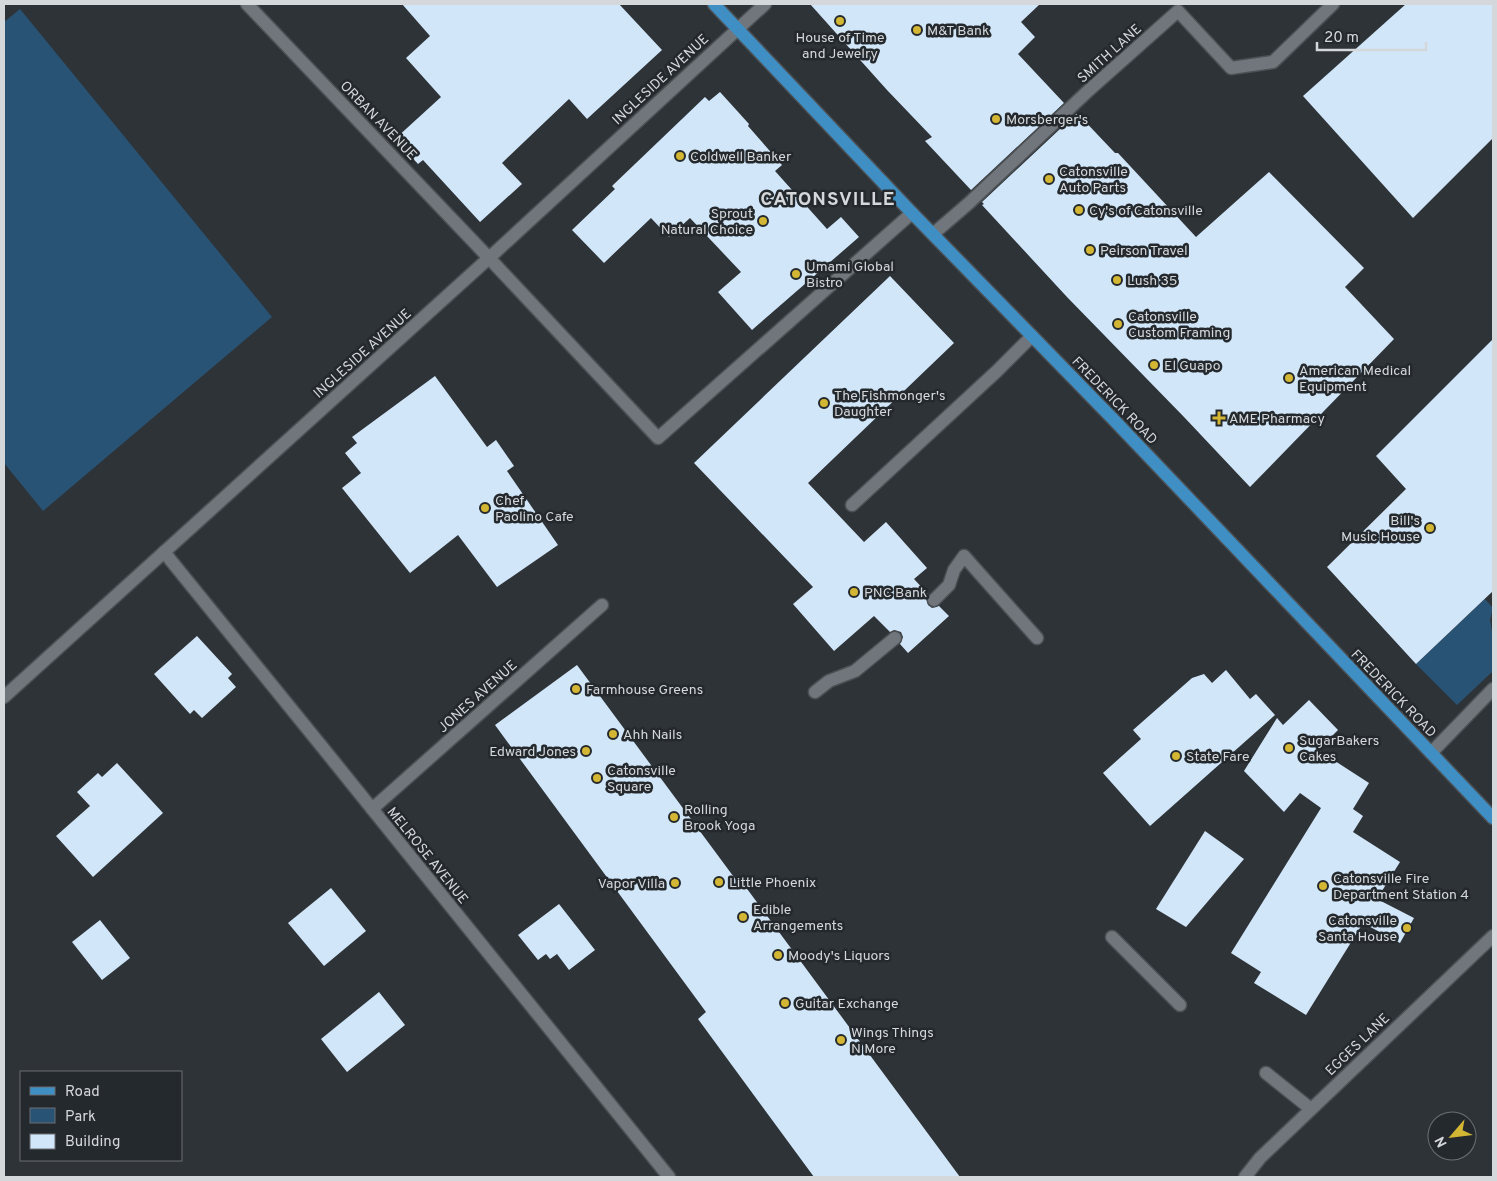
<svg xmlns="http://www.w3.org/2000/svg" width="1497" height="1181" viewBox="0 0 1497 1181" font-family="Overpass,sans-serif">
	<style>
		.green { fill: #295374 }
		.building { fill: #d2e6f9 }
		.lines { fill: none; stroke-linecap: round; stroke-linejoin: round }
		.lane-casing { stroke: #4b5054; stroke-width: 15 }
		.street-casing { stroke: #4b5054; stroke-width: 15 }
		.secondary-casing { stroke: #4b5054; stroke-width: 15 }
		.primary-casing { stroke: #4b5054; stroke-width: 15 }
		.lane { stroke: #70767b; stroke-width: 12 }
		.street { stroke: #70767b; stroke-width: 12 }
		.secondary { stroke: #70767b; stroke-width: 12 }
		.primary { stroke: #3f8fc5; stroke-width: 12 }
		.poi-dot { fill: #d4b635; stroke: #24292d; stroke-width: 2 }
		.labels { text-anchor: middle; stroke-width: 5; stroke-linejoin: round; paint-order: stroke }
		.poi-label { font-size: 14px; fill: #d4d8db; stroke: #24292d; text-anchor: start }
		.street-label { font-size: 14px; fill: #d4d8db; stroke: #24292d }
		.district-label { font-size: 19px; font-weight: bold; letter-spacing: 1px; fill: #d4d8db; stroke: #24292d }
	</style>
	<rect width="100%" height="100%" fill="#2e3338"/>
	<!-- green -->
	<g class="green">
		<path d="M20,9l252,308 -229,194 -39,-48v-441z"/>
		<path d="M1485,599l8,9 -3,12 3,17v34l-36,34 -41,-41z"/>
	</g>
	<!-- building -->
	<g class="building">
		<path d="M402,4h217l43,46 -75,69 -18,-20 -67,64 20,21 -42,38 -57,-62 -5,4 -23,-25 46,-42 -35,-39 24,-22z"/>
		<path d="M810,4h230l-19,18 14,15 -17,17 46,49 -93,87 -46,-49 7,-4 -45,-47z"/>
		<path d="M1406,4h87v134l-80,80 -110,-122z"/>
		<path d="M720,92l29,32 -1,2 34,39 -7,6 52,58 14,-12 18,20 -107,93 -34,-38 23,-20 -51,-54 -21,19 -18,-19 -47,45 -32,-33 43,-41 -3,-3 93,-89 4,4z"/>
		<path d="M1076,114h2l37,39h3l78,84 73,-65 95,96 -19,19 49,52 -144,148 -66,-70 -117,-120 -85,-92 2,-1 -2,-2z"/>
		<path d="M890,276l64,67 -146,140 56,59 22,-20 41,46 -13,11 14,15 -2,4 2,7 4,3 7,-2 10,10 -41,37 -8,-9 3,-7 -2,-5 -7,-2 -4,2 -16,-16 -40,35 -41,-47 20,-17 -119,-124z"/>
		<path d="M1493,339v252l-77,73 -89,-97 79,-78 -30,-33z"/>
		<path d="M435,376l52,71 9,-7 18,26 -7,5 51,74 -61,42 -39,-52 -48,38 -68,-85 19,-15 -16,-20 12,-10 -5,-6z"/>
		<path d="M197,636l35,38 -4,4 8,9 -34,31 -8,-8 -4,4 -36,-40z"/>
		<path d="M577,665l162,219 3,-2 218,295h-146l-116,-158 8,-7 -211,-287z"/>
		<path d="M1226,670l24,29 6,-5 19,21 -125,111 -47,-53 38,-34 -8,-9 59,-52 12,-4 8,9z"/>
		<path d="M1309,700l29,30 -20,20 51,33 -16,26 10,7 -10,16 47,30 -23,37 37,19 -14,25 -37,-20 -57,92 -52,-32 7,-11 -30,-19 90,-145 -21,-15 -16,19 -40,-41 33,-53 6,7z"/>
		<path d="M117,763l46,50 -70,64 -37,-41 34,-30 -13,-14 21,-19 4,4z"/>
		<path d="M1205,831l39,28 -58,68 -30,-18z"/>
		<path d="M331,888l35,43 -42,35 -36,-43z"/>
		<path d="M559,904l36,46 -26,20 -12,-16 -7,5 -4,-5 -8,6 -20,-25z"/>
		<path d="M100,920l30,38 -28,22 -30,-38z"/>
		<path d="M379,992l26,33 -58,47 -26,-33z"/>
	</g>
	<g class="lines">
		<defs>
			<g id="lane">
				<path d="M247,4l242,254 169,180 254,-225"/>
				<path d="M933,234l36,-31 119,-112 90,-80 53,57 42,-6 60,-58"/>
				<path d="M852,505l145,-134 35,-35"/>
				<path d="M934,600l15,-15 5,-15 10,-14 73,82"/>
				<path d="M815,692l14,-11 26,-10 40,-33"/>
				<path d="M1431,753l62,-64"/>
				<path d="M1112,937l68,68"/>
				<path d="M1266,1073l45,36"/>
			</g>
			<g id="street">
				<path d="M164,552l159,196 346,429"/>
				<path d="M372,809l230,-204"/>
				<path d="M1245,1177l15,-19 233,-222"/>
			</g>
			<path id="secondary" d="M4,697l485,-439 276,-254"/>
			<path id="primary" d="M714,4l198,209 201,206 380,399"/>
		</defs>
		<!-- lane casing -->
		<use href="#lane" class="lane-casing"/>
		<!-- street casing -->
		<use href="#street" class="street-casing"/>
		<!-- secondary casing -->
		<use href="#secondary" class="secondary-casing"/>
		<!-- primary casing -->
		<use href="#primary" class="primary-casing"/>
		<!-- lane -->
		<use href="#lane" class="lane"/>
		<!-- street -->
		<use href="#street" class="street"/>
		<!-- secondary -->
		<use href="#secondary" class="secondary"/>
		<!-- primary -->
		<use href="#primary" class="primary"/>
	</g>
	<!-- markers -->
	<g class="poi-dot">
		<circle cx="840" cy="21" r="5"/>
		<circle cx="917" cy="30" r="5"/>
		<circle cx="996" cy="119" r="5"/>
		<circle cx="680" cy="156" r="5"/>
		<circle cx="1049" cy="179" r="5"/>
		<circle cx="1079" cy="210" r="5"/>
		<circle cx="763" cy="221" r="5"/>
		<circle cx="1090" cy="250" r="5"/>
		<circle cx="796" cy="274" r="5"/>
		<circle cx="1117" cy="280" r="5"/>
		<circle cx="1118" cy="324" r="5"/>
		<circle cx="1154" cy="365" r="5"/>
		<circle cx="1289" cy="378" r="5"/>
		<circle cx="824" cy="403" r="5"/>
		<path d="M1216.5 410.5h5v5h5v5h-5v5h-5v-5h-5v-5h5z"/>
		<circle cx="485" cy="508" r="5"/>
		<circle cx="1430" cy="528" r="5"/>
		<circle cx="854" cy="592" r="5"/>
		<circle cx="576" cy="689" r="5"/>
		<circle cx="613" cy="734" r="5"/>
		<circle cx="1289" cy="748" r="5"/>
		<circle cx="586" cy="751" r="5"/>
		<circle cx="1176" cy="756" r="5"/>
		<circle cx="597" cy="778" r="5"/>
		<circle cx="674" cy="817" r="5"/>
		<circle cx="719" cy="882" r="5"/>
		<circle cx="675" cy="883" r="5"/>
		<circle cx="1323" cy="886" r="5"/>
		<circle cx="743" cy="917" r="5"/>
		<circle cx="1407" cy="928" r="5"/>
		<circle cx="778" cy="955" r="5"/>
		<circle cx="785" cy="1003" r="5"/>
		<circle cx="841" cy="1040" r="5"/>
	</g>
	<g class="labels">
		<!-- poi labels -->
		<g class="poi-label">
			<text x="927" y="35">M&amp;T Bank</text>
			<text x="840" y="42" text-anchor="middle">House of Time<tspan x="840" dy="16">and Jewelry</tspan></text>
			<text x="1006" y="124">Morsberger's</text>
			<text x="690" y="161">Coldwell Banker</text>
			<text x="1059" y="176">Catonsville<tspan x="1059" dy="16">Auto Parts</tspan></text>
			<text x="1089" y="215">Cy's of Catonsville</text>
			<text x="753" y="218" text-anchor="end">Sprout<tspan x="753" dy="16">Natural Choice</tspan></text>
			<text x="1100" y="255">Peirson Travel</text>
			<text x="806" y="271">Umami Global<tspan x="806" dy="16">Bistro</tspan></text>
			<text x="1127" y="285">Lush 35</text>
			<text x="1128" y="321">Catonsville<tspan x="1128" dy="16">Custom Framing</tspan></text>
			<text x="1164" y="370">El Guapo</text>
			<text x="1299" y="375">American Medical<tspan x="1299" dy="16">Equipment</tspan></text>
			<text x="834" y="400">The Fishmonger's<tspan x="834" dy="16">Daughter</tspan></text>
			<text x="1229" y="423">AME Pharmacy</text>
			<text x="495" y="505">Chef<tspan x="495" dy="16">Paolino Cafe</tspan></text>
			<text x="1420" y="525" text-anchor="end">Bill's<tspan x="1420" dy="16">Music House</tspan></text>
			<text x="864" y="597">PNC Bank</text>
			<text x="586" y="694">Farmhouse Greens</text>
			<text x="623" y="739">Ahh Nails</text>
			<text x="1299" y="745">SugarBakers<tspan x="1299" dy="16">Cakes</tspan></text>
			<text x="576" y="756" text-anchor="end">Edward Jones</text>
			<text x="1186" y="761">State Fare</text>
			<text x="607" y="775">Catonsville<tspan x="607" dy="16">Square</tspan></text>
			<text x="684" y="814">Rolling<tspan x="684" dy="16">Brook Yoga</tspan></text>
			<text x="1333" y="883">Catonsville Fire<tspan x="1333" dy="16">Department Station 4</tspan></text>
			<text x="729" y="887">Little Phoenix</text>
			<text x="665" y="888" text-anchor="end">Vapor Villa</text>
			<text x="753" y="914">Edible<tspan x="753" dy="16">Arrangements</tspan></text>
			<text x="1397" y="925" text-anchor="end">Catonsville<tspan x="1397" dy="16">Santa House</tspan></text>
			<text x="788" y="960">Moody's Liquors</text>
			<text x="795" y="1008">Guitar Exchange</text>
			<text x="851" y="1037">Wings Things<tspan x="851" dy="16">N More</tspan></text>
		</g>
		<!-- street labels -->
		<g class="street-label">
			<text transform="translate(1109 53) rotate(-42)" y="5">SMITH LANE</text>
			<text transform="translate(660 79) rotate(-43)" y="5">INGLESIDE AVENUE</text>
			<text transform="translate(379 120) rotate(46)" y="5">ORBAN AVENUE</text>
			<text transform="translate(362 353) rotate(-42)" y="5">INGLESIDE AVENUE</text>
			<text transform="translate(1115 400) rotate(46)" y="5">FREDERICK ROAD</text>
			<text transform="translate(1394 693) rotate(46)" y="5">FREDERICK ROAD</text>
			<text transform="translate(477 696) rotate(-42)" y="5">JONES AVENUE</text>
			<text transform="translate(428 855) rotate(51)" y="5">MELROSE AVENUE</text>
			<text transform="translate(1357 1044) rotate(-44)" y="5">EGGES LANE</text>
		</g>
		<!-- district labels -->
		<g class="district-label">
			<text x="828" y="205">CATONSVILLE</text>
		</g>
	</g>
	<!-- border -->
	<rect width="1497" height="1181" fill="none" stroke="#d4d8db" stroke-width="10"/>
	<!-- legend -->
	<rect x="20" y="1071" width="162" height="90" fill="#24292d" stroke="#6a6f73"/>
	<rect x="30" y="1087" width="25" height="8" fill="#3f8fc5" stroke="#6a6f73"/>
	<text x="65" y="1096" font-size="15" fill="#d4d8db">Road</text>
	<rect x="30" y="1108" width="25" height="15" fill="#295374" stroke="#6a6f73"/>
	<text x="65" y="1121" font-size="15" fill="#d4d8db">Park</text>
	<rect x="30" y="1134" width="25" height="15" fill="#d2e6f9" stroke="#6a6f73"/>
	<text x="65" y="1146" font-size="15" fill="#d4d8db">Building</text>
	<!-- north arrow -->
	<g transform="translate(1452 1136) rotate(242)"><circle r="24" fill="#24292d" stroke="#6a6f73"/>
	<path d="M0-4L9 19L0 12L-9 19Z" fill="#d4b635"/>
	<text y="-8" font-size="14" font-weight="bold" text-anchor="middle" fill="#d4d8db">N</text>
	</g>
	<!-- scale -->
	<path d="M1317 42v8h109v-8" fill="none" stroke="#d4d8db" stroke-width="2.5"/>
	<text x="1324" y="42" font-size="15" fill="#d4d8db" stroke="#24292d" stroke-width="4" paint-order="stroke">20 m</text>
</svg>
